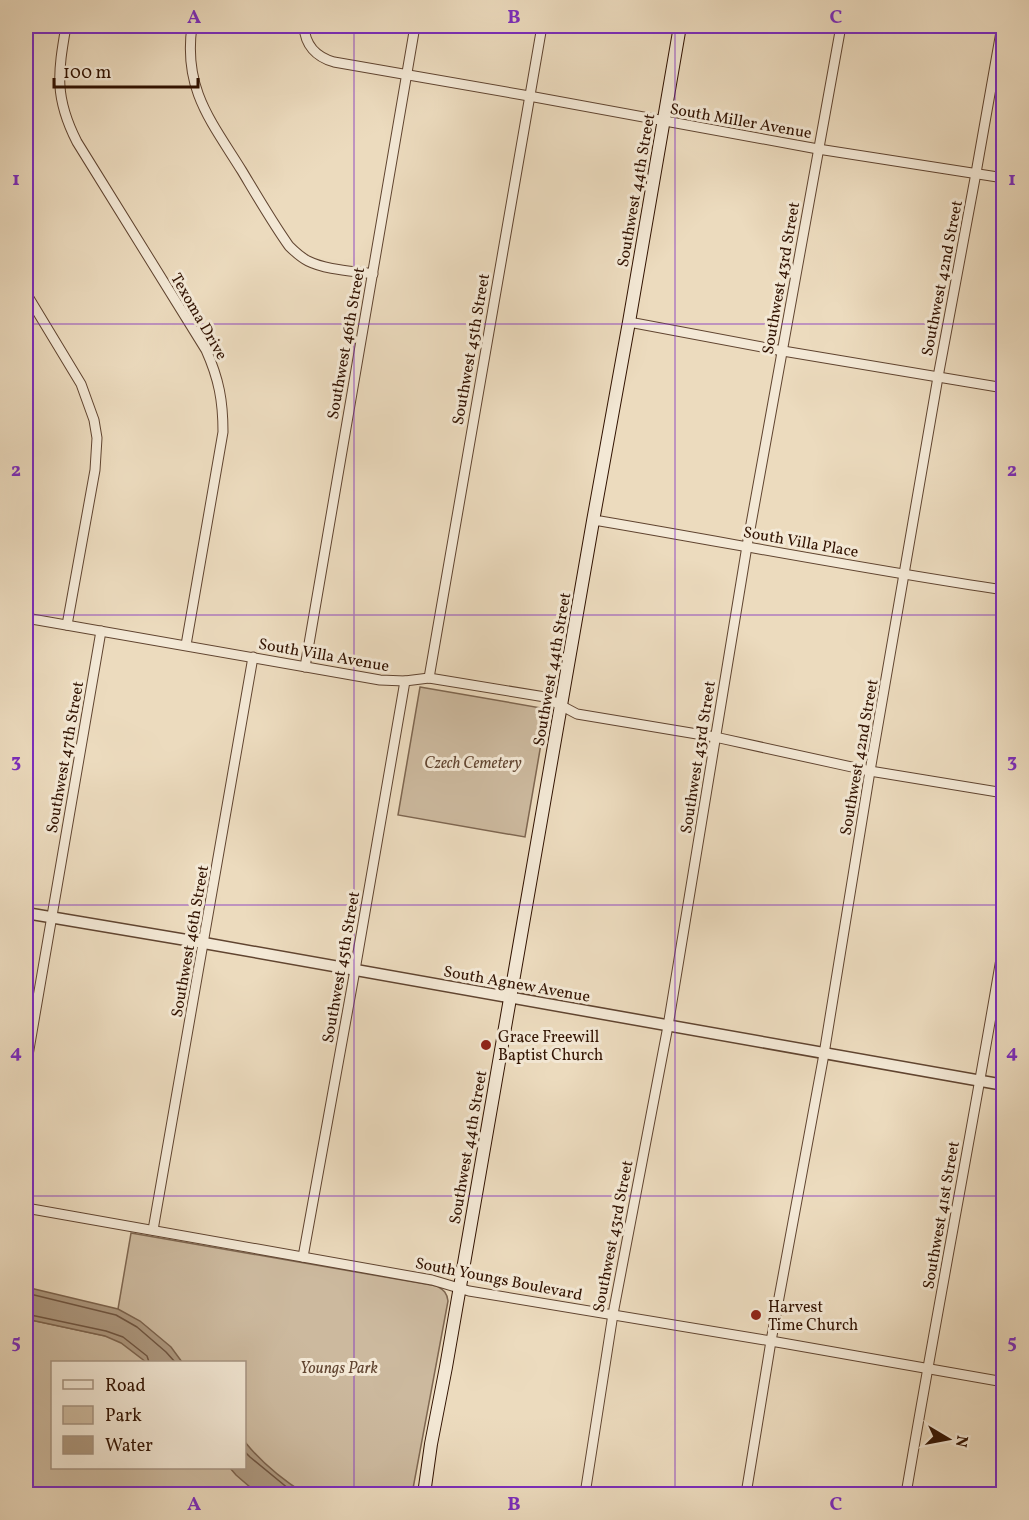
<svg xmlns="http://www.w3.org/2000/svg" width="1029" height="1520" viewBox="0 0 1029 1520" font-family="Vollkorn,serif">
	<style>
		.green { fill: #ccb99e; stroke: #7e6650; stroke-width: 1.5; fill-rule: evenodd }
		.water { fill: #ac977e; stroke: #7b624c; stroke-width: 1.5 }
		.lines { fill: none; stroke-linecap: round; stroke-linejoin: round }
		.shore { stroke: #6e5440; stroke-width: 1.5 }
		.minor-casing { stroke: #604430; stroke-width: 11 }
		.tertiary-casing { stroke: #604430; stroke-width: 13 }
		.secondary-casing { stroke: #311201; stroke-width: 14 }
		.minor { stroke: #f3e8d5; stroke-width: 9 }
		.tertiary { stroke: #f3e8d5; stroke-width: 10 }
		.secondary { stroke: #f3e8d5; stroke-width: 12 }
		.grid { fill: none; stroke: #7b2cbf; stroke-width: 1.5; stroke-opacity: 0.55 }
		.poi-dot { fill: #8f2418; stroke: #f3e8d5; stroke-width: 2 }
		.labels { text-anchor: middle; stroke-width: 6; stroke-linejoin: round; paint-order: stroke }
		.street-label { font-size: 16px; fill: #311201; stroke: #f3e8d5 }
		.park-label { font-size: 16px; font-style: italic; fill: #604430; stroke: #f3e8d5 }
		.poi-label { font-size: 16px; fill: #311201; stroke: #f3e8d5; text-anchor: start }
		.neatline { fill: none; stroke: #7b2cbf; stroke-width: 2 }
		.grid-label { font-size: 20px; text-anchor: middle; font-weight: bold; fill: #7b2cbf }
	</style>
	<rect width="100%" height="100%" fill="#ecdbbe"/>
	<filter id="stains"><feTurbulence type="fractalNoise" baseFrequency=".00333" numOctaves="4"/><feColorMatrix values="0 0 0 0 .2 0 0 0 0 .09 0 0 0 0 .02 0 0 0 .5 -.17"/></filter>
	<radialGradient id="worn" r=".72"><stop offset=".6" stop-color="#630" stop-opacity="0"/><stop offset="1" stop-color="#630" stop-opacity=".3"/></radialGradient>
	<!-- green -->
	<g class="green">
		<path d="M420,687l127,22 -22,128 -127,-22z"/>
		<path d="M131,1233l306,53c7,4 10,7 11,15l-36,193h-373l-13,-2v-173l79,17 13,-27zM52,1362h192v106h-192z"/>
	</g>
	<!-- water -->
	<g class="water">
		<path d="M26,1287l92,22 22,12 31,26 11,15h-36l-25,-19 -16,-7 -79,-17z"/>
		<path d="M245,1442c16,20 38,38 60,52h-47l-22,-19 -6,-7h14z"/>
	</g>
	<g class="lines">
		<!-- shore -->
		<g class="shore">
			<path d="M26,1293l90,22 21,12 29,25 9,10"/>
			<path d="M26,1314l80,17 17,6 24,19 2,6"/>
			<path d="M244,1451l6,6 45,37"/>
		</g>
		<defs>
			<g id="minor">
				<path d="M66,26c-8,47 -12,71 11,116l129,208c13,29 17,51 17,82l-37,213"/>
				<path d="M192,26c-9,63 19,95 50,145 15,25 30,51 47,75 6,6 11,11 19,15 18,9 45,10 65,13"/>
				<path d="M304,26c1,19 12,31 30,36l195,34 289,53 186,29"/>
				<path d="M26,293l55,91 13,36 3,18 -2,32 -28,155"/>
				<path d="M629,322l154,29 221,37"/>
				<path d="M593,521h7c135,23 269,49 404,69"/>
				<path d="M26,618l354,62 25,1 24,-3 116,19 32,17 138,23 155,34 134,22"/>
				<path d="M305,667l110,-641"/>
				<path d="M429,678l113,-652"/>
				<path d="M26,1067l75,-436"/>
				<path d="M26,1208l406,72 37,11 302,50 233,41"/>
				<path d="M153,1230l100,-573"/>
				<path d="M303,1257l52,-287 50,-289"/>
				<path d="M585,1494l28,-180 55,-288 79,-480 94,-520"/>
				<path d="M746,1494l25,-153 53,-287 46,-283 68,-394 38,-204 26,-147"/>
				<path d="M906,1494c31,-184 67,-368 98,-553"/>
			</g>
			<path id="tertiary" d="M26,913l178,30 800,142"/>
			<path id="secondary" d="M424,1494l7,-50 15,-77 147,-846 36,-199 51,-296"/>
		</defs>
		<!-- minor casing -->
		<use href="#minor" class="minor-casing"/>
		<!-- tertiary casing -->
		<use href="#tertiary" class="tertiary-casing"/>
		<!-- secondary casing -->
		<use href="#secondary" class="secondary-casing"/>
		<!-- minor -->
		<use href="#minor" class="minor"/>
		<!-- tertiary -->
		<use href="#tertiary" class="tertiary"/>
		<!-- secondary -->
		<use href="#secondary" class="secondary"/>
	</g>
	<!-- grid -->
	<path class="grid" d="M354,26v1468M675,26v1468M26,324h978M26,615h978M26,905h978M26,1196h978"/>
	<!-- markers -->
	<g class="poi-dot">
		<circle cx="486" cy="1045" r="6"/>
		<circle cx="756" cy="1315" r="6"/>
	</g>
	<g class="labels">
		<!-- street labels -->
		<g class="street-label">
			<text transform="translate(741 120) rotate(10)" y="6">South Miller Avenue</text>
			<text transform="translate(635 190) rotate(-80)" y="6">Southwest 44th Street</text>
			<text transform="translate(780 278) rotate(-80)" y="6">Southwest 43rd Street</text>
			<text transform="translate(941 278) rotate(-79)" y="6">Southwest 42nd Street</text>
			<text transform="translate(200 316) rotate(60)" y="6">Texoma Drive</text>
			<text transform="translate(345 343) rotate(-80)" y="6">Southwest 46th Street</text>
			<text transform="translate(470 349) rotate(-80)" y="6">Southwest 45th Street</text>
			<text transform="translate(801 541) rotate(10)" y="6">South Villa Place</text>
			<text transform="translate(324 654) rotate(10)" y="6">South Villa Avenue</text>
			<text transform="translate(551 669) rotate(-80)" y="6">Southwest 44th Street</text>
			<text transform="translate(64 757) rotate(-80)" y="6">Southwest 47th Street</text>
			<text transform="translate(697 757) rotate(-81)" y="6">Southwest 43rd Street</text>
			<text transform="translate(858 757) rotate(-80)" y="6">Southwest 42nd Street</text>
			<text transform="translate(189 941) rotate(-80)" y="6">Southwest 46th Street</text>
			<text transform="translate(340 967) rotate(-80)" y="6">Southwest 45th Street</text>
			<text transform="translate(517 983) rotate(10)" y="6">South Agnew Avenue</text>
			<text transform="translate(467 1147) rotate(-80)" y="6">Southwest 44th Street</text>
			<text transform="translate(940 1215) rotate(-80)" y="6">Southwest 41st Street</text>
			<text transform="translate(612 1236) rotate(-79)" y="6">Southwest 43rd Street</text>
			<text transform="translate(499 1278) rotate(11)" y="6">South Youngs Boulevard</text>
		</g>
		<!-- park labels -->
		<g class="park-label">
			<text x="473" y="768">Czech Cemetery</text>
			<text x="339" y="1373">Youngs Park</text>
		</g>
		<!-- poi labels -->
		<g class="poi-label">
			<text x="498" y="1042">Grace Freewill<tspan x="498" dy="18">Baptist Church</tspan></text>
			<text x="768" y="1312">Harvest<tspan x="768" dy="18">Time Church</tspan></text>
		</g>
	</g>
	<!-- margin -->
	<rect width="1029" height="1520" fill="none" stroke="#ecdbbe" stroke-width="66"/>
	<!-- legend -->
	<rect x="51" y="1361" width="195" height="108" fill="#f3e8d5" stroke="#a59280" stroke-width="1.5"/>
	<rect x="63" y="1380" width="30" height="9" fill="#f3e8d5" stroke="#a59280" stroke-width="1.5"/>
	<text x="105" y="1391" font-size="18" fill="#311201">Road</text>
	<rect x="63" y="1406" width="30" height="18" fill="#ccb99e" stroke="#a59280" stroke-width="1.5"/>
	<text x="105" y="1421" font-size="18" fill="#311201">Park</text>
	<rect x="63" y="1436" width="30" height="18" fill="#ac977e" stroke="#a59280" stroke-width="1.5"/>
	<text x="105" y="1451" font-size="18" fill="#311201">Water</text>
	<!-- north arrow -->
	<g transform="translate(948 1439) rotate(100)" stroke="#f3e8d5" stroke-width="4.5" paint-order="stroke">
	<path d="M0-4.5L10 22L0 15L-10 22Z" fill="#311201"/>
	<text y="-9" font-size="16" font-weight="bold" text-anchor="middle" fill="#311201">N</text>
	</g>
	<!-- scale -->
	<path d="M54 78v9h144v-9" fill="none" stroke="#311201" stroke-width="3"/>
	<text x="63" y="78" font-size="18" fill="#311201" stroke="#f3e8d5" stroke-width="4.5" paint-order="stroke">100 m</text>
	<rect x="33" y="33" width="963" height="1454" class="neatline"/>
	<g class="grid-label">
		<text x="194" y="23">A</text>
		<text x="514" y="23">B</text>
		<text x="836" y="23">C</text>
		<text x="16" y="185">1</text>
		<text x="1012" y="185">1</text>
		<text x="16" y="476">2</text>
		<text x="1012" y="476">2</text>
		<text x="16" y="767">3</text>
		<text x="1012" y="767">3</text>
		<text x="16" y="1058">4</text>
		<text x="1012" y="1058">4</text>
		<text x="16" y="1348">5</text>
		<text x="1012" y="1348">5</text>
		<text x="194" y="1510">A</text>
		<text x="514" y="1510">B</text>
		<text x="836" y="1510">C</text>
	</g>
	<rect width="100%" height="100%" filter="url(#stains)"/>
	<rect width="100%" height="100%" fill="url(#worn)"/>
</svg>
